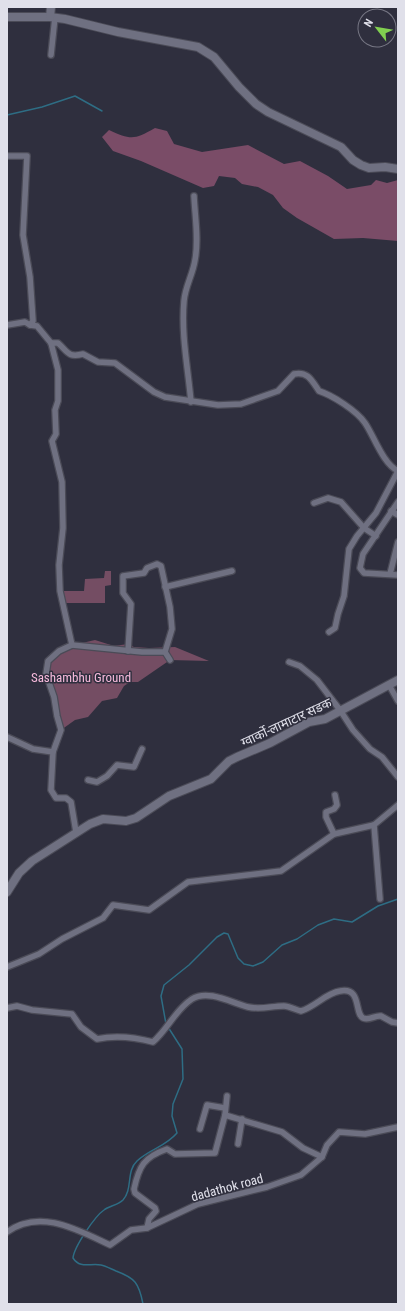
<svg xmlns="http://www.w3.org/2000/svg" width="405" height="1311" viewBox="0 0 405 1311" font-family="'Roboto Condensed','Noto Sans Devanagari',sans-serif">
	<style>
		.green { fill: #744d63 }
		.forest { fill: #7a4c67 }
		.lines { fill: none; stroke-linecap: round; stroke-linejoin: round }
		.stream { stroke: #2e6d84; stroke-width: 1.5 }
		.street-casing { stroke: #4b4b57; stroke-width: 8 }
		.secondary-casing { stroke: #4b4b57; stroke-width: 10 }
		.street { stroke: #6f7081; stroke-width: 5.5 }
		.secondary { stroke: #6f7081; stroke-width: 8 }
		.labels { text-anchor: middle; stroke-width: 3; stroke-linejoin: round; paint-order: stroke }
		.park-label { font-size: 13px; fill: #f7badc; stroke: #2f2f3e }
		.street-label { font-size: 13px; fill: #e0e0ea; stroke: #2f2f3e }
	</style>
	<rect width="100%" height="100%" fill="#2f2f3e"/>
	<!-- green -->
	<g class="green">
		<path d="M105,571h6v14l-6,1v17h-43l-2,-12h24l1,-12 19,-1z"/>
		<path d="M95,640l19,6 14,-2 6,3 15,1 26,-1 34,14 -39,-1 -32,22h-8l-6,4 -7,12 -15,3 -14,16 -13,3 -14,10 -15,-56 2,-13 21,-15z"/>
	</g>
	<!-- forest -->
	<path class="forest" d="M155,128l12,3 7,13 28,8 46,-7 36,19 16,-3 28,15 19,13 24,-4 5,-5 11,3 11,-3v61l-35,-3 -29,1 -37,-21 -14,-10 -10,-13 -15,-8 -16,-3 -7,-6 -16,-2 -5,10 -11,2 -62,-27 -28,-10 -11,-14 7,-7c22,10 25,10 46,-2z"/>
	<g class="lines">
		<!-- stream -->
		<g class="stream">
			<path d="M7,115l35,-8 33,-11 27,15"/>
			<path d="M166,1024l-5,-28 3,-11 25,-20 28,-28 7,-4 4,1 10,24 6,6 9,2 10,-4 19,-17 15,-6 21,-14 16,-6 18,3 26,-16 20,-7"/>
			<path d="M143,1304c-4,-21 -8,-26 -27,-33 -5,-2 -10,-5 -15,-6 -11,-2 -21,4 -28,-7 1,-11 22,-42 31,-48 5,-4 14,-5 19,-10 10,-11 3,-29 14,-39 13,-12 28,-14 40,-28l-5,-17 1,-12 10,-25 -1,-30 -14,-22"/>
		</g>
		<defs>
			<g id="street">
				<path d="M51,55l4,-38"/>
				<path d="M7,156h20l-4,79 7,42 3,44 -3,4 7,1 14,17 7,27v31l-3,9 1,24 -4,7 10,41 1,46 -4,37 1,26 12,54 -13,6 -11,10 -2,13 8,23 3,19 4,14 -8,22"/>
				<path d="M7,325l18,-3 5,3"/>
				<path d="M51,343h7c10,9 10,15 25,11l15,8 17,1 39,29 11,5 53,8 23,-1 37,-13 16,-17c14,-3 18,7 25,17 13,4 38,20 46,32 9,13 18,41 33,48"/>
				<path d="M191,402c-3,-34 -10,-67 -7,-101 1,-14 9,-27 11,-41 4,-20 0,-43 -1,-64"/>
				<path d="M398,502l-35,52 -3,14 4,5 34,2"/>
				<path d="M314,503l14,-5 13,4 23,26 12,8"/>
				<path d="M391,511l7,4"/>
				<path d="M390,574l8,-32"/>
				<path d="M165,587l67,-16"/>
				<path d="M329,632l6,-4 3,-14 6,-18 5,-47 8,-13 19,-23 22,-42"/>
				<path d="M72,645l70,7h23l5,8"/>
				<path d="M128,651l3,-47 -8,-11v-17l21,-3 3,-5 10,-4 4,2 9,41 2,22 -7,23"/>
				<path d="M289,662l11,4 17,14 23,30 13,20 17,19 12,8 16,20"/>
				<path d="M389,685l9,16"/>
				<path d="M7,737l26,12 20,3 -2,38 5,8h10l5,4 5,30"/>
				<path d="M88,780l9,2 10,-6 10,-11 17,2 8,-18"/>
				<path d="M374,825l6,74"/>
				<path d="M334,834l-8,-17v-5l8,-3 3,-4 -2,-10"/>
				<path d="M7,967l32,-13 23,-15 41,-21 10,-13 36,5 39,-28 93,-11 53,-37 40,-9 24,-20"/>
				<path d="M7,1008l10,-2 15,4 40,4 9,13 16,12c19,-4 37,-2 56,3 15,-13 23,-33 39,-43 16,-10 40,4 56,8 13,3 23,-1 36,-1 5,0 12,4 17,5 14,-4 25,-18 39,-20 22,-4 14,22 23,27 6,3 12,-3 18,-2l11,6 6,1"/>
				<path d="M225,1115l57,17 21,16 19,9"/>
				<path d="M200,1129l7,-24 18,3"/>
				<path d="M238,1144l4,-25"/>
				<path d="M147,1228l2,-9 7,-8 -1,-3 -20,-15 -1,-4c5,-23 10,-32 33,-40l8,5 40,-1 10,-38 2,-19"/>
				<path d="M7,1232c33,-24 71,-2 103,13l21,-15 16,-2 51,-24 69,-17 34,-12 21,-18 5,-12 12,-13 26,2 33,-7"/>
			</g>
			<g id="secondary">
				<path d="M7,17h43l15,2 53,13 80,15 16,10 25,30 17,17 12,8 73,35 12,13 8,5 8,3 16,-1 13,2"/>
				<path d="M50,17l1,-10"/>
				<path d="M7,892l12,-19 13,-12 58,-37 13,-5 23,2 10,-3 33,-22 42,-17 18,-18 8,-4 33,-14 39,-21 16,-3 73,-39"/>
			</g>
		</defs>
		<!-- street casing -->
		<use href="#street" class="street-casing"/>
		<!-- secondary casing -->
		<use href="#secondary" class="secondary-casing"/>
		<!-- street -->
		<use href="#street" class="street"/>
		<!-- secondary -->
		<use href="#secondary" class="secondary"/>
	</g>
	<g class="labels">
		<!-- park labels -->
		<g class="park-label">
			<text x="81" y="682">Sashambhu Ground</text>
		</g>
		<!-- street labels -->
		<g class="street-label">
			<text transform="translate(286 722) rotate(-25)" y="5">ग्वार्को-लामाटार सडक</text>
			<text transform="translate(227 1187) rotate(-15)" y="5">dadathok road</text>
		</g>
	</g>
	<!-- border -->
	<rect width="405" height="1311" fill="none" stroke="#e0e0ea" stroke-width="16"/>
	<!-- north arrow -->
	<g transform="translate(377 28) rotate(301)"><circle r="19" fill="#2f2f3e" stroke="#767683"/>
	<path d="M0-3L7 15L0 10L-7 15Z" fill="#81d050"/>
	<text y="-6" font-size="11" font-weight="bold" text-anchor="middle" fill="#e0e0ea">N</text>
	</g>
</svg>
